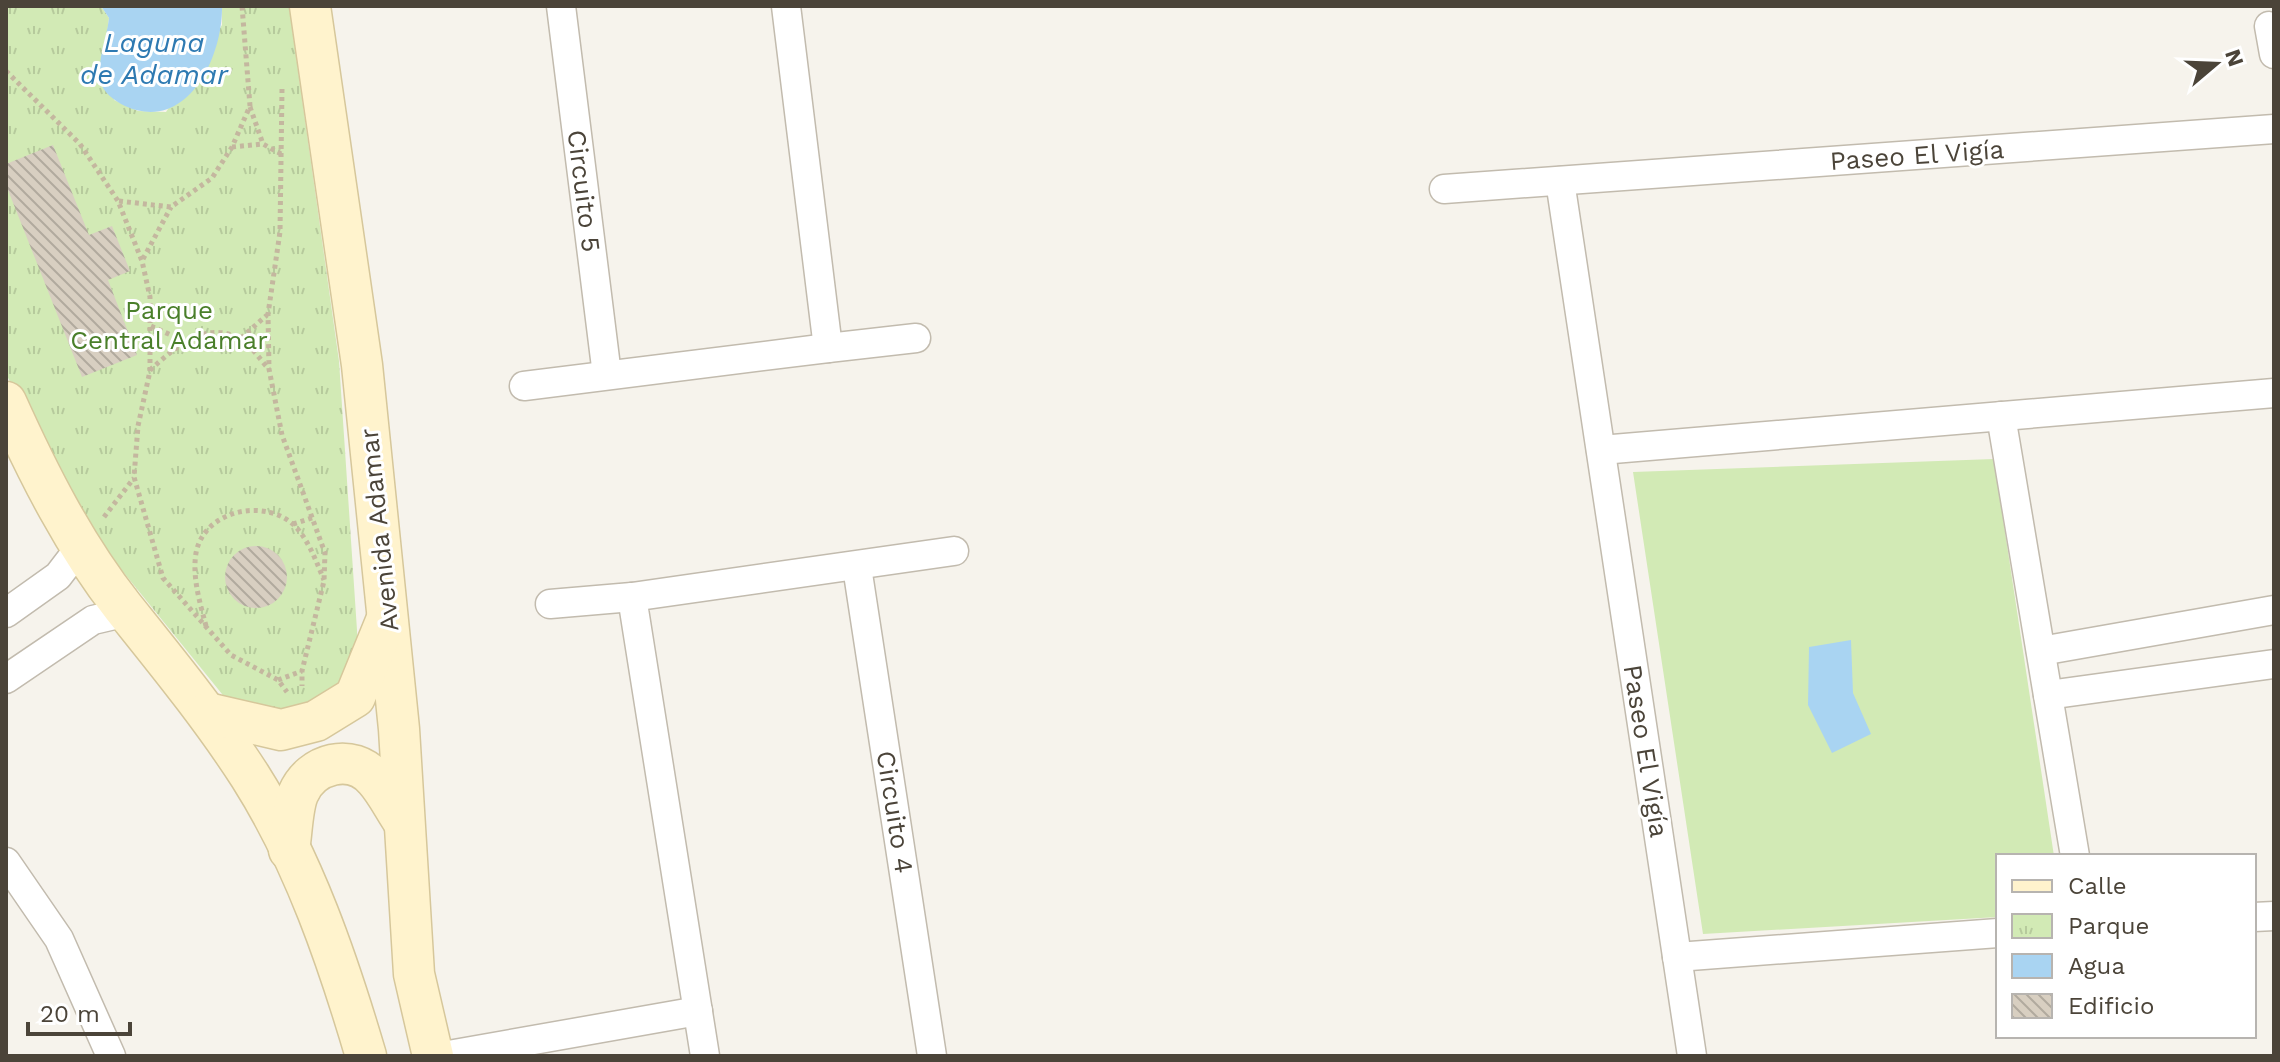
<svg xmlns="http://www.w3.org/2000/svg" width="2280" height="1062" viewBox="0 0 2280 1062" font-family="'Work Sans',sans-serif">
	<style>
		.grass { fill: #d2eab5 }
		.park { fill: url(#park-tufts) }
		.water { fill: #a9d4f2 }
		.building { fill: url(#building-back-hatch) }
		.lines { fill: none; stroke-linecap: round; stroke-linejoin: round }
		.street-casing { stroke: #c2bbae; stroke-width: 31 }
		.secondary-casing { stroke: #d6c79b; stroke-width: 43 }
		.path { stroke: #c4b79f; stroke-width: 5; stroke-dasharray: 4 4; stroke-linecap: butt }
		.street { stroke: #fff; stroke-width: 28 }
		.secondary { stroke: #fff3cd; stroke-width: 40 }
		.labels { text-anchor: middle; stroke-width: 6; stroke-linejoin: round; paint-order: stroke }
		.street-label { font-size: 26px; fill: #4b4439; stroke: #fff }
		.park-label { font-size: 26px; fill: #4a7f2a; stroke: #fff }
		.water-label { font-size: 28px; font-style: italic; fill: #2e7ab2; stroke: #fff }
	</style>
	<defs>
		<pattern id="park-tufts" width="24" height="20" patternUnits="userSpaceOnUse" patternTransform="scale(2)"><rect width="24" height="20" fill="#d2eab5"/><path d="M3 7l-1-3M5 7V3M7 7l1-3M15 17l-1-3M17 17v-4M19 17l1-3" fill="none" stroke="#b6ca9c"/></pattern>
		<pattern id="building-back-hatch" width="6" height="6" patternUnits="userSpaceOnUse" patternTransform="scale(2)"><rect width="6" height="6" fill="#d8cfc1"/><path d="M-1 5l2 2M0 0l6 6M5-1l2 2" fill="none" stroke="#b1aa9e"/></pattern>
	</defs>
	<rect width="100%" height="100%" fill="#f6f3ec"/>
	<!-- grass -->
	<path class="grass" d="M1994,459l60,397h-56v61l-295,17 -70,-462z"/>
	<!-- park -->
	<path class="park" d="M6,6h95l8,12 -3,23 8,59 24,11 28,1 56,-87v-19h67l50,355 18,269 1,36 -30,45 -89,4 -153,-189 -80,-152z"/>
	<!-- water -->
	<g class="water">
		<path d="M101,6h121c1,51 -35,128 -97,100 -10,-5 -23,-14 -25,-26 -3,-20 7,-42 9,-62z"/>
		<path d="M1851,640l2,53 18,41 -39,19 -24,-48 1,-58z"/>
	</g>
	<!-- building -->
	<g class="building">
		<path d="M53,145l36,90 23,-9 18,45 -22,9 29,75 -55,22 -76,-192v-21z"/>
		<circle cx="256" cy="577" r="31"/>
	</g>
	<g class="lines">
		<defs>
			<g id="street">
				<path d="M561,6l46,369"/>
				<path d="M786,6l42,342 88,-10"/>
				<path d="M2269,26l5,28"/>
				<path d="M1560,181l132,875"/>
				<path d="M1444,189l830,-60"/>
				<path d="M524,386l304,-38"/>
				<path d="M2001,416l74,440"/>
				<path d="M1601,450l673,-57"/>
				<path d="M857,567l75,489"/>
				<path d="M550,604l82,-7"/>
				<path d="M6,613l52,-37 23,-30"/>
				<path d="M2041,651l233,-41"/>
				<path d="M6,679l87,-59 34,-8"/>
				<path d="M2048,695l226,-31"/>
				<path d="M6,862l53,77 52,117"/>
				<path d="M2254,917l20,-1"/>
				<path d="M1677,957l321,-24"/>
				<path d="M443,1056l255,-45"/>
				<path d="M705,1056l-73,-459 322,-46"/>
			</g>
			<g id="secondary">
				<path d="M310,6l52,359 37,364 15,245 19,82"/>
				<path d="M6,402c32,71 68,143 117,205 44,55 89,110 127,169 54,85 88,185 116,280"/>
				<path d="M207,713l74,17 35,-9 39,-24 31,-76"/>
				<path d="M289,850c3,-17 3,-41 9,-56 13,-31 54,-42 77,-15 11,12 19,29 28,42"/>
			</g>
		</defs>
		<!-- street casing -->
		<use href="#street" class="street-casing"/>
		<!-- secondary casing -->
		<use href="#secondary" class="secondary-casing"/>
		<!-- path -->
		<g class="path">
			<path d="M6,71l74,73 38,57 24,60 8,36v74l-12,55 -4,51 29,101 68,77 47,25 9,12"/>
			<path d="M282,89l-2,143 -12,82 1,55 13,66 43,118 -1,28 -22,90v15"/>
			<path d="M250,107l13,37"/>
			<path d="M232,147l31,-3 18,10"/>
			<path d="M119,201l52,6 41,-29 20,-31 18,-41 -8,-100"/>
			<path d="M143,259l28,-52"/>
			<path d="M151,326l33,15"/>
			<path d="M241,338l26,-23"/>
			<path d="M150,370c24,-21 54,-50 88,-32 12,5 22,22 31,31"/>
			<path d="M104,517l30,-39"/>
			<path d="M293,524l22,-7"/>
			<path d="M206,626c-6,-23 -14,-49 -10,-73 8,-43 69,-56 99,-27 14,15 21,35 29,54"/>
			<path d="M278,680l24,-9"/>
		</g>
		<!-- street -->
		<use href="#street" class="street"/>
		<!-- secondary -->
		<use href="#secondary" class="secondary"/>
	</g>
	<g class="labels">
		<!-- street labels -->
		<g class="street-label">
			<text transform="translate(1917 155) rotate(-4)" y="9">Paseo El Vigía</text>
			<text transform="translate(584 191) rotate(83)" y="9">Circuito 5</text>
			<text transform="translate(379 530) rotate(-96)" y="9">Avenida Adamar</text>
			<text transform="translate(1646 751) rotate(81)" y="9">Paseo El Vigía</text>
			<text transform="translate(895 812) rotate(81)" y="9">Circuito 4</text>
		</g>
		<!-- park labels -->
		<g class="park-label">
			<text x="169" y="319">Parque<tspan x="169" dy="30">Central Adamar</tspan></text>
		</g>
		<!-- water labels -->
		<g class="water-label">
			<text x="154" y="52">Laguna<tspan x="154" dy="32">de Adamar</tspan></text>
		</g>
	</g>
	<!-- border -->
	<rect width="2280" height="1062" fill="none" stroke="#4b4439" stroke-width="16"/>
	<!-- legend -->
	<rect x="1996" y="854" width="260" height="184" fill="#ffffff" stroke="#b7b4b0" stroke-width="2"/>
	<rect x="2012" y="880" width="40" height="12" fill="#fff3cd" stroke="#b7b4b0" stroke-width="2"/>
	<text x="2068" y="894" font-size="24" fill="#4b4439">Calle</text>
	<rect x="2012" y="914" width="40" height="24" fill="url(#park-tufts)" stroke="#b7b4b0" stroke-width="2"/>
	<text x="2068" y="934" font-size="24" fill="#4b4439">Parque</text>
	<rect x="2012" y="954" width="40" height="24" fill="#a9d4f2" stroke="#b7b4b0" stroke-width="2"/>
	<text x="2068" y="974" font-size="24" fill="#4b4439">Agua</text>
	<rect x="2012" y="994" width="40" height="24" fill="url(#building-back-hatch)" stroke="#b7b4b0" stroke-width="2"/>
	<text x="2068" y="1014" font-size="24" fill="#4b4439">Edificio</text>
	<!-- north arrow -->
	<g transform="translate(2216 64) rotate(71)" stroke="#ffffff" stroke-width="6" paint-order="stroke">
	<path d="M0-6L14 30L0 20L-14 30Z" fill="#4b4439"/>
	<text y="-12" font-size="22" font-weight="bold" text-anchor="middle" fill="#4b4439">N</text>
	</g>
	<!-- scale -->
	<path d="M28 1022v12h102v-12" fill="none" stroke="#4b4439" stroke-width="4"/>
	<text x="40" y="1022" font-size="24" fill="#4b4439" stroke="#ffffff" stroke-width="6" paint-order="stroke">20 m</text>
</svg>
